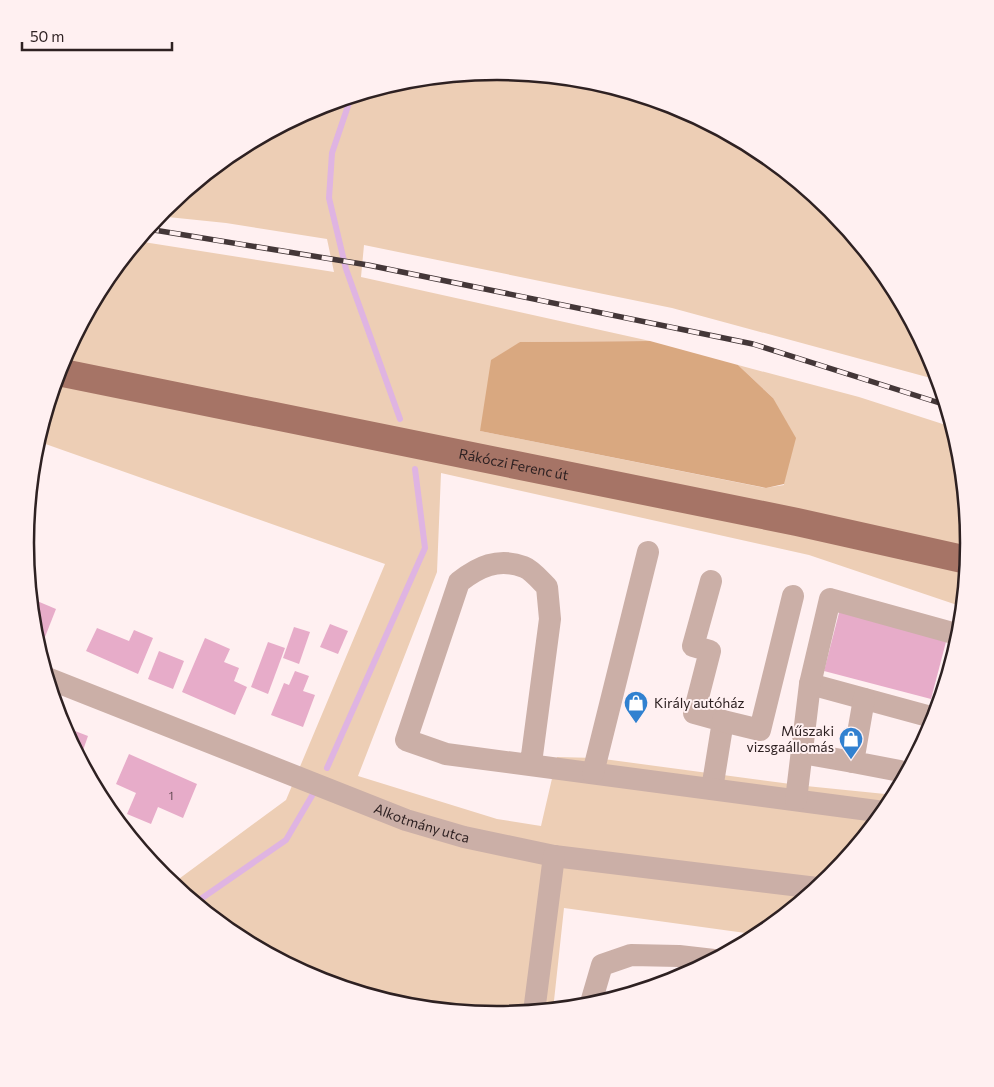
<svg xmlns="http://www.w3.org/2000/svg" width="994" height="1087" viewBox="0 0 994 1087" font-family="Commissioner,sans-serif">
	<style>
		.green { fill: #edceb5 }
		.forest { fill: #d9a880 }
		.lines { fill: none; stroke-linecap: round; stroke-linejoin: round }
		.stream { stroke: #dfb4e2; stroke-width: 6 }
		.building { fill: #e7acc9 }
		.minor { stroke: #cbafa7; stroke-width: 22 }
		.major { stroke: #a67466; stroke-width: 28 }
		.rail-casing { stroke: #443738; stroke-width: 5.5 }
		.rail { stroke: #fff0f1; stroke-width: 4; stroke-dasharray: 11; stroke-linecap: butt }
		.labels { text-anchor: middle; stroke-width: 4; stroke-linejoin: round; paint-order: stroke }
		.number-label { font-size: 11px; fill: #5c444c }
		.street-label { font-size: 14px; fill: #2e2122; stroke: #fff0f1 }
		.poi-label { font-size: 14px; fill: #2e2122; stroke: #fff0f1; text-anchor: start }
		.rim { fill: none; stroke: #2e2122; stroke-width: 2.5 }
	</style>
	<rect width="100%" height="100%" fill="#fff0f1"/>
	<!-- green -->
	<path class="green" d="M497,72l92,9 89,27 81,43 72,59 59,72 43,81 5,17 -266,-72 -308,-63 -3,32 289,64 -130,1 -40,89 285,57 19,-3 -11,-87 -35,-33 121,32 93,30 8,25 9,92 -6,63 -154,-52 -368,-82 -4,99 -79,204 139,43 44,7 16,-69 39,1 210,28 89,9 -6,11 -58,71 -71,58 -196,-27 -11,102 -56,5 -92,-9 -89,-27 -81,-43 -63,-52 114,-84 99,-236 -348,-123 24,-78 44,-82 32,-40 197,31 -7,-33 -101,-16 -68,-7 77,-65 82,-44 88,-26z"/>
	<!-- forest -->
	<path class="forest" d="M650,341l88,24 35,33 23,40 -12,46 -18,4 -286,-57 11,-71 29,-18z"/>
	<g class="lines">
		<!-- stream -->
		<g class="stream">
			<path d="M351,97l-19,56 -3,45 17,71 54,150"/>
			<path d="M327,768l98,-220 -10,-79"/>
			<path d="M195,903l91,-63 27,-46"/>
		</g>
	</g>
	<!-- building -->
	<g class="building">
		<path d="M30,598l26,11 -11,28 -11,-4z"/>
		<path d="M840,609l107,29 -16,61 -107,-28z"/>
		<path d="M330,624l18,7 -10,23 -18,-7z"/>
		<path d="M294,627l16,5 -11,32 -16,-6z"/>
		<path d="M97,628l32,13 5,-11 19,8 -15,36 -52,-23z"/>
		<path d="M205,638l25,11 -6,13 15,6 -5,13 13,6 -12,28 -53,-23z"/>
		<path d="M268,642l17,6 -17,46 -17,-7z"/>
		<path d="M159,651l25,10 -11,28 -25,-10z"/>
		<path d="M295,671l14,5 -6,15 12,4 -12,32 -32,-12 13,-32 5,2z"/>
		<path d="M62,726l26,10 -8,23z"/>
		<path d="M129,754l68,30 -14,34 -25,-11 -7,17 -24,-10 9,-21 -20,-9z"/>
	</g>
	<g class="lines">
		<!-- minor -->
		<g class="minor">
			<path d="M711,581l-18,65 17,5 -16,62 29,8 -11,68"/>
			<path id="s1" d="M47,678l359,142 58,17 90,19 263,32"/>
			<path d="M810,684l125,34"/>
			<path d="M864,699l-11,63 47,9"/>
			<path d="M723,721l37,9 33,-134"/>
			<path d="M802,753l51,9"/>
			<path d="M531,763l19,-144 -3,-32c-6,-6 -15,-17 -23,-20 -26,-10 -46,0 -65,15l-53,158 40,14 438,58"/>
			<path d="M593,773l55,-221"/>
			<path d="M796,800l14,-116 20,-85 130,36"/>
			<path d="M590,1006l12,-41 29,-10 48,1 35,4"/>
			<path d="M534,1012l20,-156"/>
		</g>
		<!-- major -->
		<path class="major" id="s2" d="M58,372l739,150 170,38"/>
		<defs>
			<path id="rail" d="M148,229l220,36 385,79 193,61"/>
		</defs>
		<!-- rail casing -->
		<use href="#rail" class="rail-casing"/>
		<!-- rail -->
		<use href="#rail" class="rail"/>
	</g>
	<!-- icons -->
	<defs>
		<symbol id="shop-pin" viewBox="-11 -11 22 30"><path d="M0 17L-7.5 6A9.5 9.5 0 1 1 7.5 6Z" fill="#3181d0" stroke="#fff0f1"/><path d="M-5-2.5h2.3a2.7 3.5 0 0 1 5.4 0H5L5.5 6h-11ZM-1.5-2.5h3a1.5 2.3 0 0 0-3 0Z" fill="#fff"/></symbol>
	</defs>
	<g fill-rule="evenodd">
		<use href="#shop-pin" x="622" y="689" width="28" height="38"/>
		<use href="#shop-pin" x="837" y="725" width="28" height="38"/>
	</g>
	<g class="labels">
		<!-- number labels -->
		<g class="number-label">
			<text x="171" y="800">1</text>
		</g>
		<!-- street labels -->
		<g class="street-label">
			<text dy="5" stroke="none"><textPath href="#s2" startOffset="465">Rákóczi Ferenc út</textPath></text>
			<text dy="5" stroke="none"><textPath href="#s1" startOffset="402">Alkotmány utca</textPath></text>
		</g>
		<!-- poi labels -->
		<g class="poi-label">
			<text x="654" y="708">Király autóház</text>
			<text x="834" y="736" text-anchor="end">Műszaki<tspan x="834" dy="16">vizsgaállomás</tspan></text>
		</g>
	</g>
	<!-- crop -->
	<path d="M0 0H994V1087H0ZM34 543a463 463 0 1 1 926 0a463 463 0 1 1-926 0Z" fill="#fff0f1" fill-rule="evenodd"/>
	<path class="rim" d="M34 543a463 463 0 1 1 926 0a463 463 0 1 1-926 0Z"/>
	<!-- scale -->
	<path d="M22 42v8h150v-8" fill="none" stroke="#2e2122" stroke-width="2.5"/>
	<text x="30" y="42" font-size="15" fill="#2e2122" stroke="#fff0f1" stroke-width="4" paint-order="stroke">50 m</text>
</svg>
